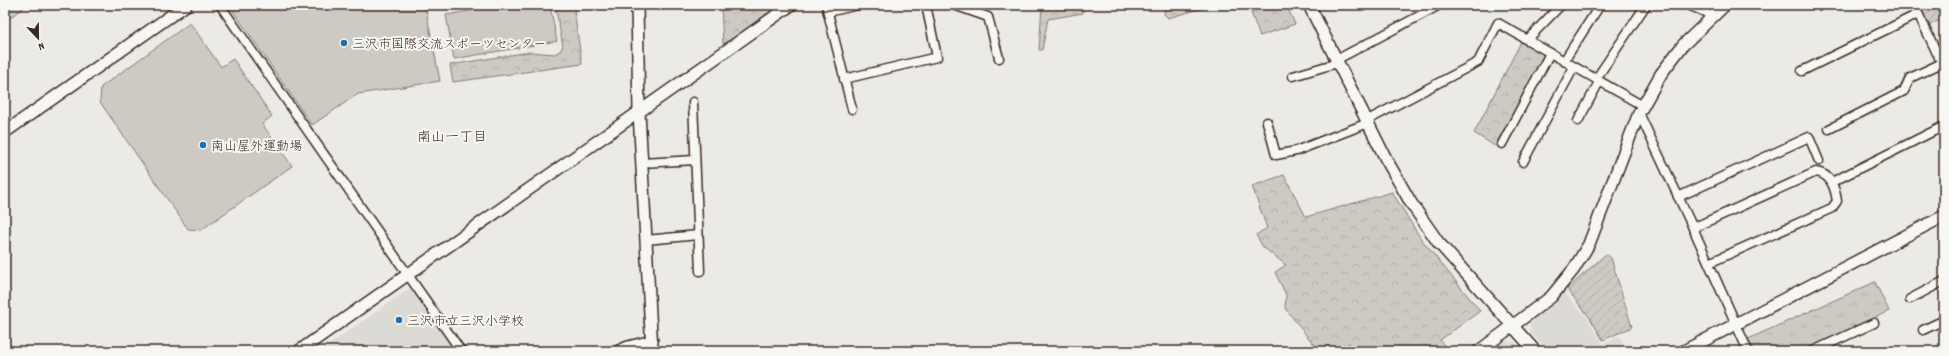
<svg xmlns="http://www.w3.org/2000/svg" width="1949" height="356" viewBox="0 0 1949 356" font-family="Dekko,'Klee One',sans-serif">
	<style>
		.built { fill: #dcdad4 }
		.grass { fill: url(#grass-tufts); stroke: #847a71 }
		.forest { fill: url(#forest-crowns); stroke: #847a71 }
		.garden { fill: url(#garden-furrows); stroke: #847a71 }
		.pitch { fill: #cdcac4; stroke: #847a71 }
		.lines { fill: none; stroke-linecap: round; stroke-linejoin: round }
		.street-casing { stroke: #3b2a1e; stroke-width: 11 }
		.secondary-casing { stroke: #3b2a1e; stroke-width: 14 }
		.street { stroke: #f6f6f2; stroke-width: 8 }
		.secondary { stroke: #f6f6f2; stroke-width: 11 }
		.poi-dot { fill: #1f6fb2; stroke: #f6f6f2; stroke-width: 1.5 }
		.labels { text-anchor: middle; stroke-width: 4; stroke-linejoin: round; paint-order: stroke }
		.poi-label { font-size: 13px; fill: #3b2a1e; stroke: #f6f6f2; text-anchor: start }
		.neighbourhood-label { font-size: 14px; fill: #3b2a1e; stroke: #f6f6f2 }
	</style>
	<defs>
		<pattern id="grass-tufts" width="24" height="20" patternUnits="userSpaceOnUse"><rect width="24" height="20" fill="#cdcac4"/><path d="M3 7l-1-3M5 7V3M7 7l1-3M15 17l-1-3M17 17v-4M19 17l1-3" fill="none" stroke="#b1aea8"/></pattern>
		<pattern id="forest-crowns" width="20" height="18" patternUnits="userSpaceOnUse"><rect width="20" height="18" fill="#cdcac4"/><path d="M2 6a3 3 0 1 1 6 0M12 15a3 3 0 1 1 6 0" fill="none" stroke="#b1aea8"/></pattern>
		<pattern id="garden-furrows" width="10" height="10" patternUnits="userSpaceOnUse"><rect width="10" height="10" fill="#cdcac4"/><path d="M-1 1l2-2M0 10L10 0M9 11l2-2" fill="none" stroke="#b1aea8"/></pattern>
	</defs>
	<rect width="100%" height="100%" fill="#ebeae5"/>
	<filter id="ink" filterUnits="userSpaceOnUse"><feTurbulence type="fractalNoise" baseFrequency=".025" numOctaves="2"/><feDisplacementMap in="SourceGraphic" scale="8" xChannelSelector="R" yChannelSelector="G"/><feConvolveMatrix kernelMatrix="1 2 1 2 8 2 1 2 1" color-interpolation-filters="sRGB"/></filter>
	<g filter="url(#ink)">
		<!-- built -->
		<g class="built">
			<path d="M410,288l45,63h-135z"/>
			<path d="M1563,291l25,28 15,25 17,-8 7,15h-79l-18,-19v-13z"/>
			<path d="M1501,340l13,2 8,9h-35z"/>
		</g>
		<!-- grass -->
		<path class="grass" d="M1875,282l14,29 -86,40h-50l-5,-12z"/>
		<!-- forest -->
		<g class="forest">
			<path d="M555,5h26l-7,6 8,53 -129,18 -3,-17 79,-13 26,2 5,-3 3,-5z"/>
			<path d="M721,5h59l-57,40z"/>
			<path d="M1042,5h41v8l-35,6 -6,31h-3z"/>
			<path d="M1165,5h49l-46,13 -4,-4z"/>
			<path d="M1248,5h38l9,19 -35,12z"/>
			<path d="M1522,40l21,12 1,8 -49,86 -21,-13z"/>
			<path d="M1284,175l22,42 86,-25 29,47 59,72 -40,29 8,11h-93l-6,-8 -11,8h-19l-34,-43 1,-13 -11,-23 11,-7 -23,-18 -7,-12 11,-7 -15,-42z"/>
		</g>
		<!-- garden -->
		<g class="garden">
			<path d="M5,5h23l-23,16z"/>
			<path d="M1921,5h23v13l-16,8z"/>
			<path d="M1606,254l5,4 21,69 -29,13 -13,-22 -23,-29z"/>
		</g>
		<!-- pitch -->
		<g class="pitch">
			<path d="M229,5h196l15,76 -82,13 -46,31z"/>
			<path d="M503,5h47l7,36 -103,18 -8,-44z"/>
			<path d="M190,23l31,44 12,-8 39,57 -10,8 30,42 -91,64 -13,-1 -88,-127 1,-15z"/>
		</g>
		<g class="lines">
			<defs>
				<g id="street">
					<path d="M220,5l241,346"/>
					<path d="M826,5l26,104"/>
					<path d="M954,5l34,12 11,41"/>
					<path d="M1688,5l17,7 7,6"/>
					<path d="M1914,5l30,63"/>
					<path d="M828,12l30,-7"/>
					<path d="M1527,40l34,-35"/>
					<path d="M1336,60l100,-53"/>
					<path d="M1564,61l36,-56"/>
					<path d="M1802,71l116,-57"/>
					<path d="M1293,76l44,-13"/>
					<path d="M844,79l93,-22 -11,-52"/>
					<path d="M1596,79l50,-74"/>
					<path d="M693,102l7,169"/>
					<path d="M1639,113l54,115 55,123"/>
					<path d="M1366,121l112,-59 20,-39 145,83"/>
					<path d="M1578,121l21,-39"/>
					<path d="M1267,122l9,33 20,-4 72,-28"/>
					<path d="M1829,129l75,-38 6,-13 32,-15"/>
					<path d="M1502,144l48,-91"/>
					<path d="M1523,162l51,-95"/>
					<path d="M642,163l53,-3"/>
					<path d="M1832,182l112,-56"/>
					<path d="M1678,197l131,-60 10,24"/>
					<path d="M1693,228l123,-56c15,2 19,16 21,29l-5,7 -123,55"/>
					<path d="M646,240l52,-5"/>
					<path d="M1910,299l34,-18"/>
					<path d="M1923,330l21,-10"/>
					<path d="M1813,351l61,-28"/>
				</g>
				<g id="secondary">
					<path d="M637,5l2,107 13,239"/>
					<path d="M1309,5l77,154 25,44 27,39 97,109"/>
					<path d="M5,132l181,-127"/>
					<path d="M299,351l492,-346"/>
					<path d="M619,351l9,-4 24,-6"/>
					<path d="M1479,351l72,-54 23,-28 15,-25 50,-131 22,-39 22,-29 42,-40"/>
					<path d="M1684,351l260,-135"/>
				</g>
			</defs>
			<!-- street casing -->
			<use href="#street" class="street-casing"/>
			<!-- secondary casing -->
			<use href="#secondary" class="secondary-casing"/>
			<!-- street -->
			<use href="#street" class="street"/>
			<!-- secondary -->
			<use href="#secondary" class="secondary"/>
		</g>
	</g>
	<!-- markers -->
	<g class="poi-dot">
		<circle cx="344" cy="43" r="4"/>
		<circle cx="203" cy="145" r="4"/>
		<circle cx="399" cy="320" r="4"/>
	</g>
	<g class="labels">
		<!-- poi labels -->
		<g class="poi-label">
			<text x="352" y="48">三沢市国際交流スポーツセンター</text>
			<text x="211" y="150">南山屋外運動場</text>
			<text x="407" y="325">三沢市立三沢小学校</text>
		</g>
		<!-- neighbourhood labels -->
		<g class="neighbourhood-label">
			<text x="452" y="141">南山一丁目</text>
		</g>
	</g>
	<!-- margin -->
	<rect width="1949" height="356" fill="none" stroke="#f6f6f2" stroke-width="20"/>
	<rect x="10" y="10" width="1929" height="336" fill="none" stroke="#3b2a1e" stroke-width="1.5" filter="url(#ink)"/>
	<!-- north arrow -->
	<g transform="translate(38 38) rotate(158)" stroke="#f6f6f2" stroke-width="3" paint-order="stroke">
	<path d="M0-3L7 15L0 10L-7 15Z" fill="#3b2a1e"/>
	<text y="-6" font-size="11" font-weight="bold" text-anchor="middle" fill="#3b2a1e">N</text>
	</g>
</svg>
